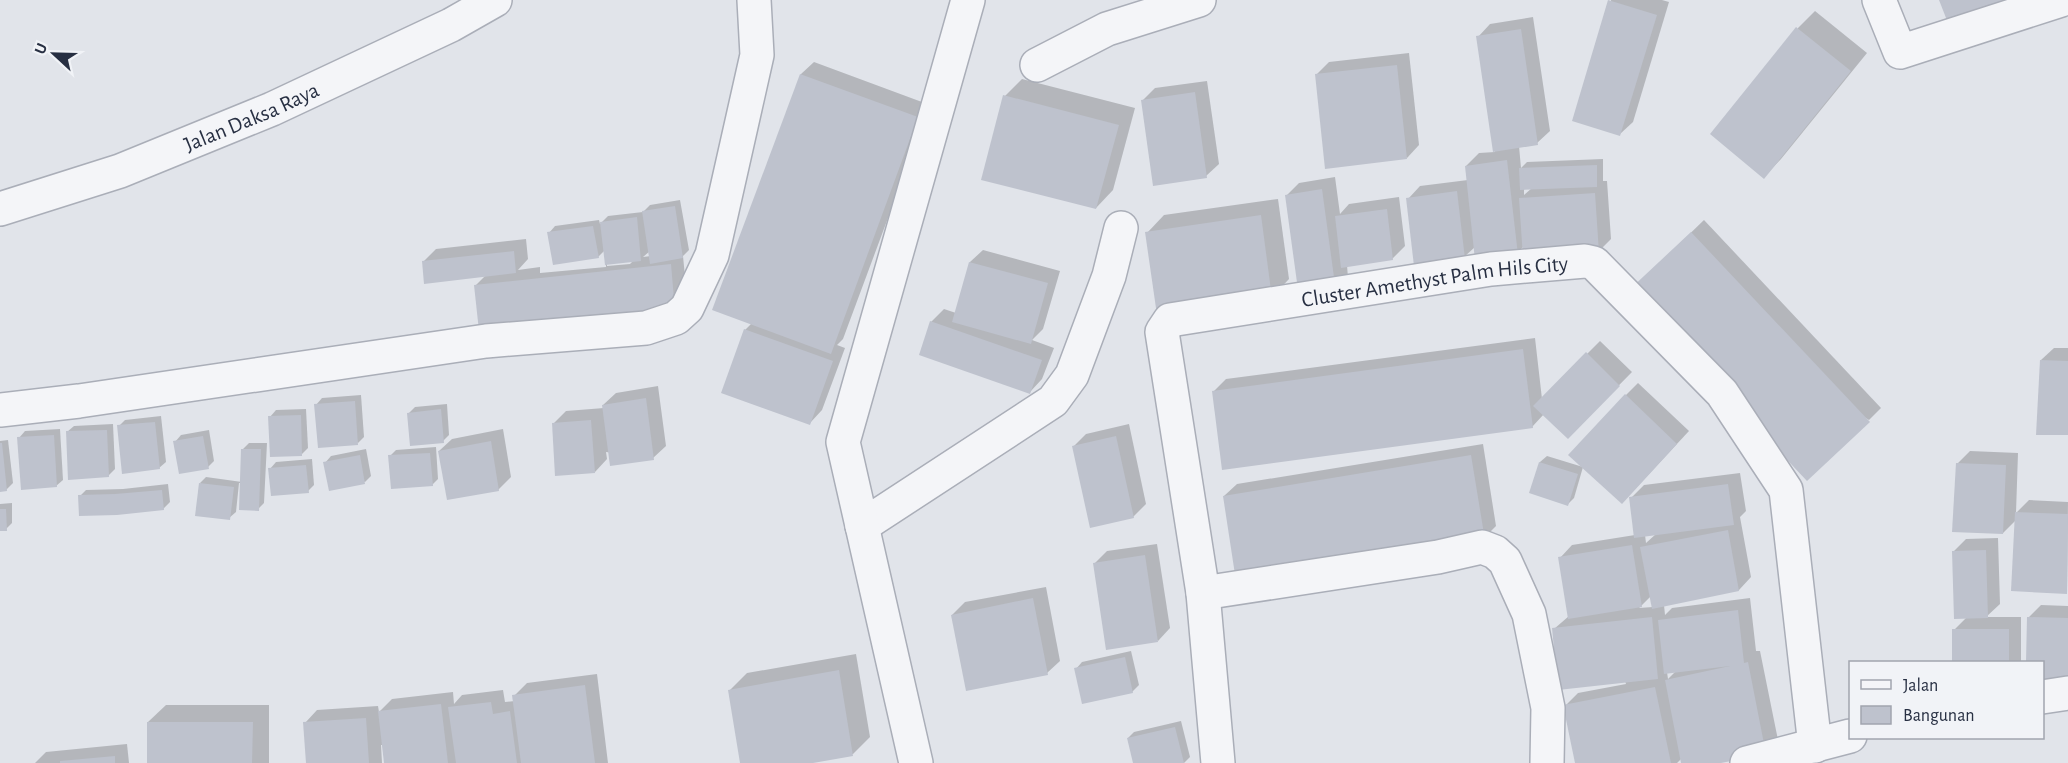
<svg xmlns="http://www.w3.org/2000/svg" width="2068" height="763" viewBox="0 0 2068 763" font-family="'Alegreya Sans',sans-serif">
	<style>
		.shadow { fill: #0003; fill-rule: evenodd }
		.building { fill: #bec2cd }
		.lines { fill: none; stroke-linecap: round; stroke-linejoin: round }
		.minor-casing { stroke: #aaaeb8; stroke-width: 36 }
		.minor { stroke: #f4f5f8; stroke-width: 33 }
		.labels { text-anchor: middle; stroke-width: 4.5; stroke-linejoin: round; paint-order: stroke }
		.street-label { font-size: 22px; fill: #283043; stroke: #f1f3f7 }
	</style>
	<rect width="100%" height="100%" fill="#e1e4ea"/>
	<!-- shadow -->
	<g class="shadow">
		<path d="M1611,0h51l7,2 -36,120 -13,12z"/>
		<path d="M1815,11l52,42 -86,106 -17,18 34,-149z"/>
		<path d="M1533,17l17,114 -13,12 -18,3 2,22 6,-6 76,-3v22h4l4,58 -13,13 -75,-5 -6,6 -42,-6 -11,10 -56,-58 12,-13 48,-6 -2,-14 13,-13 16,-1 -17,-115 12,-13zM1524,188h8l-8,7z"/>
		<path d="M1409,53l10,92 -12,13 -91,-83 13,-13z"/>
		<path d="M814,62l116,43 -87,234 -6,6 8,3 -23,62 -12,13 -65,-93 7,-7 -38,-14 87,-235z"/>
		<path d="M1022,79l113,29 -22,82 -17,18 -91,-112z"/>
		<path d="M1207,81l12,83 -13,12 -64,-75 13,-13z"/>
		<path d="M1335,177l5,37 9,-10 50,-7 6,49 -13,13 -45,6 1,13 -12,12 -49,-95 12,-12z"/>
		<path d="M1278,199l11,80 -17,18 -125,-64 17,-18z"/>
		<path d="M680,200l9,50 -6,6 4,41 -12,12 -200,-23 11,-11 -63,-13 13,-13 90,-10 2,20 -10,11 22,-3v6l66,-6 -1,-17 -7,7 -49,-24 6,-7 44,-6 1,4 8,-8 35,-4 7,-7zM650,251l1,5 -8,1zM634,260l-4,4 -23,2v-2z"/>
		<path d="M1704,220l177,188 -12,12 -226,-141z"/>
		<path d="M983,250l77,21 -17,58 -11,11 22,8 -12,31 -12,13 -99,-70 13,-13 12,4 14,-51z"/>
		<path d="M1535,338l7,61 58,-58 32,31 -64,65 -24,-23 -12,13 -319,-35 13,-13z"/>
		<path d="M2054,348h14v86l-27,-74z"/>
		<path d="M1638,383l51,48 -55,59 -8,-95z"/>
		<path d="M658,386l8,60 -13,12 -47,-6 1,7 -12,13 -42,-48 13,-13 38,-3 -1,-3 13,-12z"/>
		<path d="M361,395l3,42 -6,6 -42,-38 6,-7z"/>
		<path d="M447,404l2,31 -6,6 -34,-28 6,-6z"/>
		<path d="M306,409l2,39 -6,6 -32,-37 6,-7z"/>
		<path d="M161,416l5,46 -7,6 -40,-42 6,-6z"/>
		<path d="M113,424l2,45 -7,7 -41,-44 7,-6z"/>
		<path d="M1129,424l17,80 -13,13 -59,-71 12,-12z"/>
		<path d="M60,429l3,51 -7,6 -37,-48 6,-7z"/>
		<path d="M503,429l8,48 -13,13 -59,-39 13,-12z"/>
		<path d="M209,430l5,31 -6,6 -33,-25 6,-7z"/>
		<path d="M8,440l5,43 -7,7h-6v-49z"/>
		<path d="M249,443h18l-3,60 -6,6 -16,-26h-3l-3,29 -7,6 -29,-35 6,-6 36,5 1,-33z"/>
		<path d="M1483,444l13,82 -12,12 -260,-42 13,-12z"/>
		<path d="M436,447l2,32 -6,6 -42,-29 6,-6z"/>
		<path d="M366,449l5,27 -6,6 -40,-19 6,-7z"/>
		<path d="M1970,451l48,2 -2,60 13,-13 39,2 -1,90 -51,-72 -13,13 -46,-69z"/>
		<path d="M1547,456l36,11 -9,31 -6,6 -37,-12 9,-30z"/>
		<path d="M312,459l2,26 -6,6 -38,-22 6,-7z"/>
		<path d="M1740,473l6,38 -6,6 11,60 -12,13 -75,15 1,10 7,-7 78,-10 6,53h4l18,89 -64,23h-31l-1,-5 -5,5h-100l-12,-57 13,-13 48,-9 -1,-3 -71,-52 15,-13 -9,-58 12,-13 63,-10 -4,-37 13,-13zM1656,534l-10,9 -1,-8zM1651,596l2,11 -14,1zM1676,671l-8,8 -1,-7z"/>
		<path d="M168,484l2,18 -7,7 -83,-13 6,-6 37,-1z"/>
		<path d="M12,503v20l-6,6h-6v-25z"/>
		<path d="M1998,538l2,66 -14,13h35v45h-67v-32l13,-13 -14,-65 13,-13z"/>
		<path d="M1157,544l13,84 -12,13 -64,-77 13,-13z"/>
		<path d="M1046,587l14,74 -13,12 -95,-58 13,-13z"/>
		<path d="M2041,605l27,1v75l-26,-19h-15l1,-44z"/>
		<path d="M1131,651l8,34 -7,7 -56,-23 6,-7z"/>
		<path d="M856,654l14,83 -17,17 -48,9h-63l-13,-72 18,-18z"/>
		<path d="M597,674l11,89h-223l-2,-18h-2l1,18h-75l-2,-40 12,-13 61,-4 1,6 13,-13 61,-7 1,12 8,-9 41,-5 2,12 10,-1 -1,-5 13,-13z"/>
		<path d="M166,705h103v58h-121v-41z"/>
		<path d="M1181,721l9,36 -6,6h-50l-6,-25 6,-6z"/>
		<path d="M127,744l2,19h-94l11,-11z"/>
	</g>
	<!-- building -->
	<g class="building">
		<path d="M1608,0l49,15 -37,121 -48,-15z"/>
		<path d="M1939,0h65l1,3 -57,20z"/>
		<path d="M1796,27l55,44 -87,108 -54,-45z"/>
		<path d="M1521,29l17,116 -45,7 -17,-116z"/>
		<path d="M1397,65l10,94 -82,10 -10,-95z"/>
		<path d="M800,74l118,43 -87,237 -119,-44z"/>
		<path d="M1195,92l12,86 -54,8 -12,-86z"/>
		<path d="M1003,95l116,30 -23,84 -115,-29z"/>
		<path d="M1507,160l11,95 -43,5 -10,-94z"/>
		<path d="M1597,165v22l-77,3 -1,-22z"/>
		<path d="M1322,189l14,103 -37,5 -14,-102z"/>
		<path d="M1457,191l8,68 -51,7 -8,-68z"/>
		<path d="M1595,193l4,60 -76,5 -4,-60z"/>
		<path d="M675,206l8,52 -33,6 -8,-53z"/>
		<path d="M1387,209l6,51 -52,8 -6,-52z"/>
		<path d="M1261,215l11,83 -115,17 -12,-83z"/>
		<path d="M637,217l4,44 -36,4 -5,-43z"/>
		<path d="M593,226l6,32 -46,7 -6,-33z"/>
		<path d="M1691,232l179,190 -63,59 -179,-190z"/>
		<path d="M514,251l2,22 -92,11 -2,-23z"/>
		<path d="M969,262l79,21 -17,61 -79,-22z"/>
		<path d="M671,264l4,47 -196,20 -5,-46z"/>
		<path d="M930,321l112,39 -12,34 -111,-39z"/>
		<path d="M744,329l89,32 -23,64 -89,-32z"/>
		<path d="M1523,349l10,79 -311,42 -10,-79z"/>
		<path d="M1586,352l34,34 -52,53 -35,-33z"/>
		<path d="M2040,360l28,1v74h-32z"/>
		<path d="M1625,394l52,50 -55,60 -54,-49z"/>
		<path d="M646,398l8,62 -44,6 -8,-61z"/>
		<path d="M355,401l3,44 -40,3 -4,-44z"/>
		<path d="M441,409l3,34 -34,3 -3,-33z"/>
		<path d="M301,415l1,41 -32,1 -2,-41z"/>
		<path d="M591,420l4,53 -40,3 -3,-53z"/>
		<path d="M155,422l5,47 -38,5 -5,-49z"/>
		<path d="M107,430l2,47 -41,3 -2,-49z"/>
		<path d="M54,435l3,52 -36,3 -4,-53z"/>
		<path d="M203,436l6,33 -30,5 -6,-33z"/>
		<path d="M1116,436l18,82 -44,10 -18,-82z"/>
		<path d="M491,441l8,50 -52,9 -9,-49z"/>
		<path d="M0,443h2l5,48 -7,1z"/>
		<path d="M241,449h20l-2,62 -20,-1z"/>
		<path d="M430,453l3,33 -42,3 -3,-34z"/>
		<path d="M360,455l5,29 -36,7 -6,-29z"/>
		<path d="M1471,455l14,85 -249,41 -13,-85z"/>
		<path d="M1539,462l39,12 -10,32 -39,-13z"/>
		<path d="M1956,463l50,2 -3,69 -51,-2z"/>
		<path d="M306,465l3,28 -38,3 -3,-28z"/>
		<path d="M199,483l35,4 -4,33 -35,-4z"/>
		<path d="M1728,484l6,41 -100,13 -5,-41z"/>
		<path d="M162,490l2,20 -47,5 -38,1 -1,-21 37,-1z"/>
		<path d="M0,509h6l1,22h-7z"/>
		<path d="M2015,512l53,2 -1,80 -56,-3z"/>
		<path d="M1728,530l11,61 -87,18 -12,-62z"/>
		<path d="M1632,545l10,62 -74,12 -10,-62z"/>
		<path d="M1986,550l2,68 -34,1 -2,-68z"/>
		<path d="M1145,555l13,87 -52,8 -13,-87z"/>
		<path d="M1033,598l15,77 -82,16 -15,-76z"/>
		<path d="M1738,610l6,53 4,-1 18,92 -45,9h-40l-16,-83 65,-14 -66,8 -6,-54z"/>
		<path d="M1652,617l6,62 -100,11 -6,-62z"/>
		<path d="M2027,617l41,1v64h-26v-20h-16z"/>
		<rect x="1952" y="629" width="57" height="33"/>
		<path d="M1125,657l8,36 -51,11 -8,-36z"/>
		<path d="M839,670l14,86 -40,7h-73l-12,-73z"/>
		<path d="M585,685l10,78h-74l-9,-68z"/>
		<path d="M1655,687l16,76h-96l-12,-58z"/>
		<path d="M491,702l2,12 17,-3 7,52h-61l-8,-56z"/>
		<path d="M441,704l7,59h-64l-6,-52z"/>
		<path d="M366,718l3,45h-63l-3,-41z"/>
		<path d="M147,722h106l-1,41h-105z"/>
		<path d="M1175,727l9,36h-51l-6,-25z"/>
		<path d="M115,756v7h-55v-2z"/>
	</g>
	<g class="lines">
		<defs>
			<g id="minor">
				<path d="M1879,0l21,52 161,-52"/>
				<path d="M1037,65l70,-36 92,-29"/>
				<path id="s1" d="M0,209l120,-38 152,-62 179,-84 44,-25"/>
				<path d="M0,410l79,-9 407,-60 160,-13 30,-10 11,-10 25,-53 45,-200 -3,-55"/>
				<path d="M862,526l191,-125 19,-26 37,-99 12,-48"/>
				<path d="M1203,593l235,-36 44,-10 13,5 10,9 24,53 19,94 -1,55"/>
				<path d="M2042,697l26,-4"/>
				<path d="M916,763l-73,-321 125,-442"/>
				<path id="s2" d="M1218,763l-15,-170 -41,-261 8,-12 321,-51 94,-8 9,2 128,130 64,97 29,256"/>
				<path d="M1747,763l103,-27"/>
			</g>
		</defs>
		<!-- minor casing -->
		<use href="#minor" class="minor-casing"/>
		<!-- minor -->
		<use href="#minor" class="minor"/>
	</g>
	<g class="labels">
		<!-- street labels -->
		<g class="street-label">
			<text dy="8" stroke="none"><textPath href="#s1" startOffset="268">Jalan Daksa Raya</textPath></text>
			<text dy="8" stroke="none"><textPath href="#s2" startOffset="717">Cluster Amethyst Palm Hils City</textPath></text>
		</g>
	</g>
	<!-- legend -->
	<rect x="1849" y="661" width="195" height="78" fill="#f1f3f7" stroke="#a1a5af" stroke-width="1.5"/>
	<rect x="1861" y="680" width="30" height="9" fill="#f4f5f8" stroke="#a1a5af" stroke-width="1.5"/>
	<text x="1903" y="691" font-size="18" fill="#283043">Jalan</text>
	<rect x="1861" y="706" width="30" height="18" fill="#bec2cd" stroke="#a1a5af" stroke-width="1.5"/>
	<text x="1903" y="721" font-size="18" fill="#283043">Bangunan</text>
	<!-- north arrow -->
	<g transform="translate(54 54) rotate(292)" stroke="#f1f3f7" stroke-width="4.5" paint-order="stroke">
	<path d="M0-4.5L10 22L0 15L-10 22Z" fill="#283043"/>
	<text y="-9" font-size="16" font-weight="bold" text-anchor="middle" fill="#283043">U</text>
	</g>
</svg>
